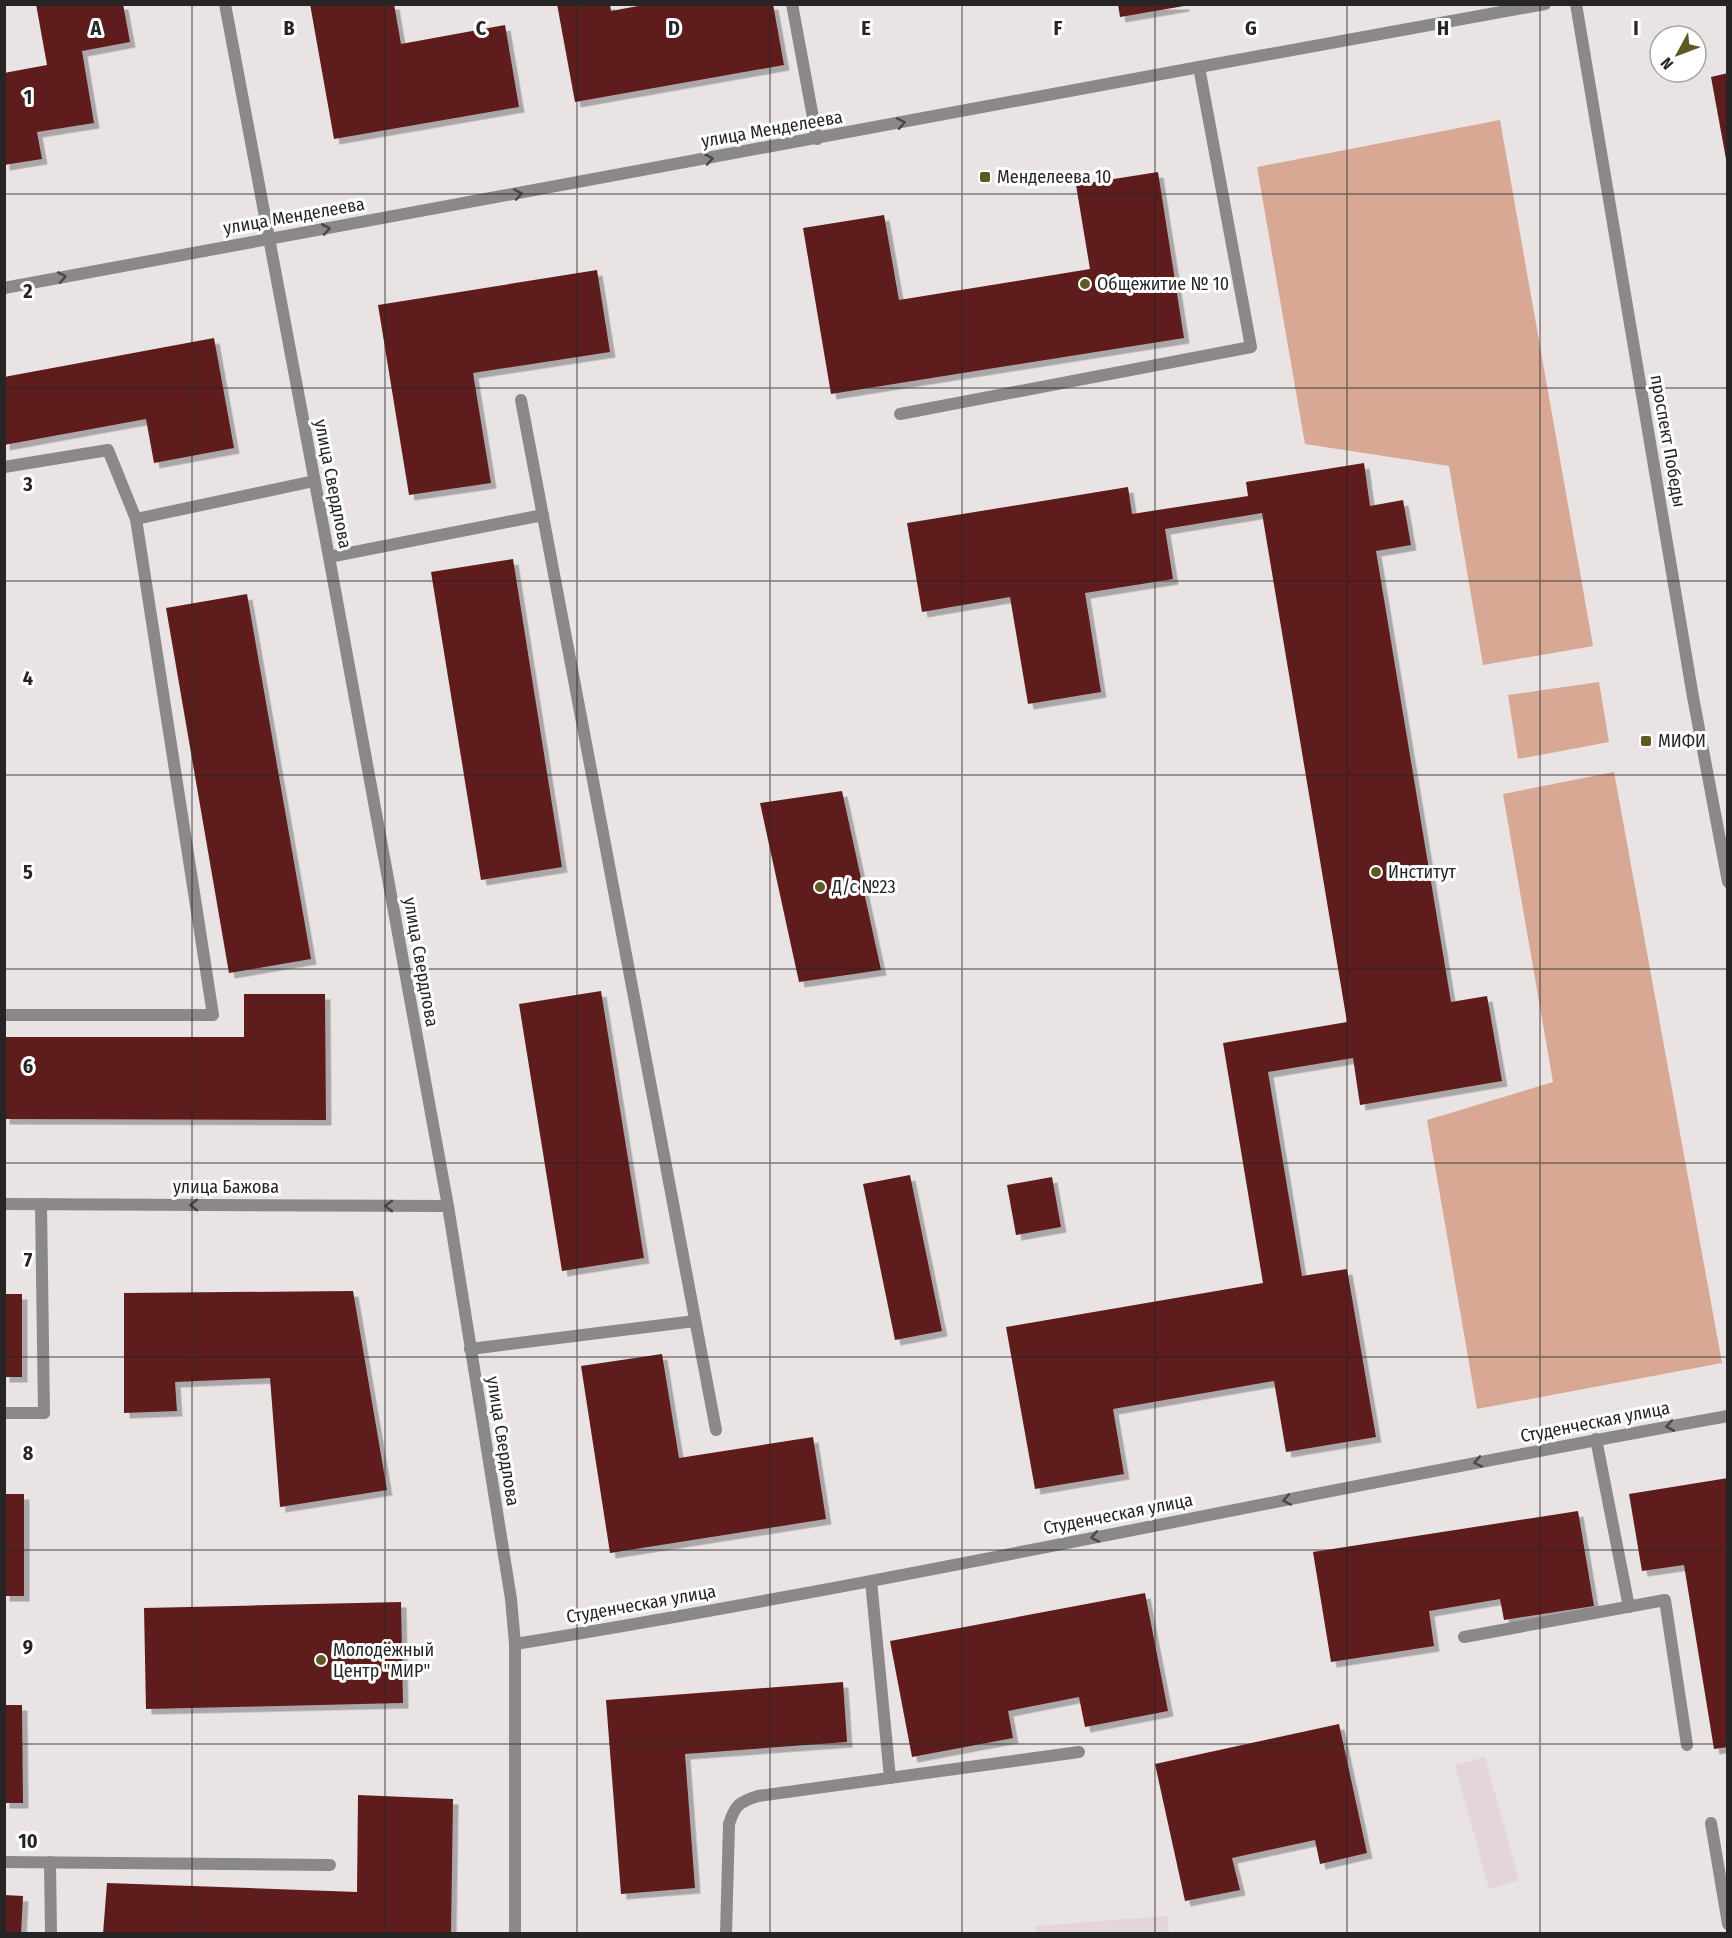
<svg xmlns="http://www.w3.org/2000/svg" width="1732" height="1938" viewBox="0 0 1732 1938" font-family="'Fira Sans Condensed',sans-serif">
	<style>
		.built { fill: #e4d5d8 }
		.green { fill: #d8a895 }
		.building { fill: #5e1d1d; filter: url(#shadow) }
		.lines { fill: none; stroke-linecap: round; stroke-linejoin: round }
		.lane { stroke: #8a8889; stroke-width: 12 }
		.street { stroke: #8a8889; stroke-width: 12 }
		.oneway { stroke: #494748 }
		.grid { fill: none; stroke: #262425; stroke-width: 1.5; stroke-opacity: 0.55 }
		.poi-dot { fill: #5f5925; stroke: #fff; stroke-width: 2 }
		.labels { text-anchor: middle; stroke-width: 6; stroke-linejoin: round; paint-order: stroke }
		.street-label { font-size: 18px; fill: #262425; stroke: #fff }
		.poi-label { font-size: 18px; fill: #262425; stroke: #fff; text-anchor: start }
		.grid-label { font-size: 20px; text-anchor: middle; font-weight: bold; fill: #262425; stroke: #fff; stroke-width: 6; stroke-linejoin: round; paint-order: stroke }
	</style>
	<defs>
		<filter id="shadow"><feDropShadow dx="5.5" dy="5.5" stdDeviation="0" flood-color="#0004"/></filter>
	</defs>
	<rect width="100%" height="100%" fill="#e9e3e4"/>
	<!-- built -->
	<g class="built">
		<path d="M1485,1757l34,123 -30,9 -34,-124z"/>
		<path d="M1167,1916l2,17h-134v-7z"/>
	</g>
	<!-- green -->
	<g class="green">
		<path d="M1500,120l93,526 -110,19 -34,-199 -144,-22 -48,-277z"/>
		<path d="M1599,682l10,60 -91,17 -10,-64z"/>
		<path d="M1614,772l108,591 -245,46 -50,-289 126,-38 -50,-288z"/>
	</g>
	<!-- building -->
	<g class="building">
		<path d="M36,4h87l7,38 -48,9 12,72 -57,9 5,27 -38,6v-92l43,-8z"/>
		<path d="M310,4h84l7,40 104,-19 14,82 -185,32z"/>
		<path d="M557,4h53l1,7 38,-7h124l11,61 -209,37z"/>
		<path d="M1118,4h66v2l-64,11z"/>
		<path d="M1728,73v86h-2l-15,-82z"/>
		<path d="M1158,172l26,166 -353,56 -28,-166 81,-13 15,85 191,-31 -14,-84z"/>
		<path d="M597,270l13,82 -137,21 18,110 -82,12 -31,-190z"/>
		<path d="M214,338l20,110 -80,15 -8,-44 -142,26v-68z"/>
		<path d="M1364,463l6,43 33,-6 8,45 -35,6 75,451 36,-6 15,85 -142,24 -7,-47 -85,14 34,204 45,-7 29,168 -90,15 -12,-71 -161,28 11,65 -89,15 -29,-162 257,-44 -40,-240 124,-21 -85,-509 -97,16 8,50 -88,14 16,99 -73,12 -18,-107 -88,15 -15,-89 221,-36 4,27 116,-18 -2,-14z"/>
		<path d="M513,559l49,308 -81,13 -50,-308z"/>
		<path d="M247,594l64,365 -82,14 -63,-365z"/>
		<path d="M842,791l39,179 -82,12 -39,-179z"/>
		<path d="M601,991l43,267 -82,13 -43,-267z"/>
		<path d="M244,994h81l1,126 -322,-1v-82h240z"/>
		<path d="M910,1175l32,156 -47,9 -32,-156z"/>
		<path d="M1052,1177l9,50 -45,8 -9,-50z"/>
		<path d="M353,1291l34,199 -107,17 -10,-129 -95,4 2,29 -53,2v-120z"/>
		<rect x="4" y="1294" width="18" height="83"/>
		<path d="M662,1354l17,104 134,-21 13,82 -216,34 -29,-187z"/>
		<path d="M1728,1478v269l-14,2 -30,-184 -42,6 -13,-77z"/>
		<rect x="4" y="1494" width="20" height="102"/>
		<path d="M1578,1511l16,95 -90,14 -4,-21 -71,12 5,35 -103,16 -18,-110z"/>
		<path d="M1145,1593l23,118 -83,16 -6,-30 -71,14 5,27 -101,19 -22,-116z"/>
		<path d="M401,1602l2,101 -257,6 -2,-101z"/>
		<path d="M843,1682l4,60 -162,12 10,134 -74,6 -15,-194z"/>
		<path d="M4,1705h18l1,98h-19z"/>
		<path d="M1339,1724l28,129 -47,11 -5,-24 -83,18 8,32 -55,11 -30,-137z"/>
		<path d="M358,1795l95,4 -2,135h-348l4,-51 250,9z"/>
		<path d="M4,1895l19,1 -2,38h-17z"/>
	</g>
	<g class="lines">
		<!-- lane -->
		<g class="lane">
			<path d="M792,4l25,135"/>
			<path d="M521,400l195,1030"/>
			<path d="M900,414l351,-67 -52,-280"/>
			<path d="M4,467l104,-17 28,69 77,496h-209"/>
			<path d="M136,519l178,-38"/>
			<path d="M329,557l214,-42"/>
			<path d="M470,1349l225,-28"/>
			<path d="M4,1413h40"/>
			<path d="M1596,1439l33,168"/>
			<path d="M871,1581l19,197"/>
			<path d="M1464,1637l201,-37 22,145"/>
			<path d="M1711,1823l17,101"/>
			<path d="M4,1862l326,3"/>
			<path d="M726,1934l3,-110c6,-19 10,-22 29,-28l321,-44"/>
		</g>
		<!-- street -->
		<g class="street">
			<path d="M225,4l104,553 119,649 63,393 4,45v290"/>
			<path d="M1576,4l117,693 35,185"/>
			<path d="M4,288l1195,-221 346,-63"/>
			<path d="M4,1204l444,2"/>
			<path d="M41,1204l3,209"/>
			<path d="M515,1644c406,-66 808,-156 1213,-228"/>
			<path d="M50,1862l1,72"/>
		</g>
	</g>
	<!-- one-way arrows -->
	<defs><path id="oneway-chevron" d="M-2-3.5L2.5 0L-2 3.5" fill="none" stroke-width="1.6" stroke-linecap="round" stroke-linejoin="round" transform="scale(1.5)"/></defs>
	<g class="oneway">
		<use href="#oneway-chevron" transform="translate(901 123) rotate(-11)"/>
		<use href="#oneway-chevron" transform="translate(709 159) rotate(-10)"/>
		<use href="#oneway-chevron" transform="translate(518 194) rotate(-10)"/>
		<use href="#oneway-chevron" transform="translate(326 229) rotate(-10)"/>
		<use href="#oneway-chevron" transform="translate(62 277) rotate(-11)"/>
		<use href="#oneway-chevron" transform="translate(194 1205) rotate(-180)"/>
		<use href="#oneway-chevron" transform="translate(389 1206) rotate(180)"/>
		<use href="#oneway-chevron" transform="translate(1670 1426) rotate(170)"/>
		<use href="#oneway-chevron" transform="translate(1478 1462) rotate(169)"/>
		<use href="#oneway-chevron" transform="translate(1287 1500) rotate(169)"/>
		<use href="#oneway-chevron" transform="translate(1095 1537) rotate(169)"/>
	</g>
	<!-- grid -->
	<path class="grid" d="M192,4v1930M385,4v1930M577,4v1930M770,4v1930M962,4v1930M1155,4v1930M1347,4v1930M1540,4v1930M4,194h1724M4,388h1724M4,581h1724M4,775h1724M4,969h1724M4,1163h1724M4,1357h1724M4,1550h1724M4,1744h1724"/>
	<!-- markers -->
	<g class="poi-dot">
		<rect x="979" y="171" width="12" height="12" rx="3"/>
		<circle cx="1085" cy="284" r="6"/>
		<rect x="1640" y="735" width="12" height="12" rx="3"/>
		<circle cx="1376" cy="872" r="6"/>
		<circle cx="820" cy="887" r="6"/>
		<circle cx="321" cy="1660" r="6"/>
	</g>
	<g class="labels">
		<!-- street labels -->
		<g class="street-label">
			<text transform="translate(772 129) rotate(-10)" y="6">улица Менделеева</text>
			<text transform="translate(294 216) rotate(-10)" y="6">улица Менделеева</text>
			<text transform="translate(1668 441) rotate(80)" y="6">проспект Победы</text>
			<text transform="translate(333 484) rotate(79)" y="6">улица Свердлова</text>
			<text transform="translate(421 962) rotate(80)" y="6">улица Свердлова</text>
			<text x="226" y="1193">улица Бажова</text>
			<text transform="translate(1595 1422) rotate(-11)" y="6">Студенческая улица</text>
			<text transform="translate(503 1441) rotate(81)" y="6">улица Свердлова</text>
			<text transform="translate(1118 1514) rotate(-11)" y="6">Студенческая улица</text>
			<text transform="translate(641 1604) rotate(-10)" y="6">Студенческая улица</text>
		</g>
		<!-- poi labels -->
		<g class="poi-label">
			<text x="997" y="183">Менделеева 10</text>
			<text x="1097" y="290">Общежитие № 10</text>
			<text x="1658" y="747">МИФИ</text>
			<text x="1388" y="878">Институт</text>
			<text x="832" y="893">Д/с №23</text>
			<text x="333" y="1656">Молодёжный<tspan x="333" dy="21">Центр "МИР"</tspan></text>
		</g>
	</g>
	<g class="grid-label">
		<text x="96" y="35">A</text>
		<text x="289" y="35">B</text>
		<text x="481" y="35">C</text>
		<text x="674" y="35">D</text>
		<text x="866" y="35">E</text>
		<text x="1058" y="35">F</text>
		<text x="1251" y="35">G</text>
		<text x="1443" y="35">H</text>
		<text x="1636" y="35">I</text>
		<text x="28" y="104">1</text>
		<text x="28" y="298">2</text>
		<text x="28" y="491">3</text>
		<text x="28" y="685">4</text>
		<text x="28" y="879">5</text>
		<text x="28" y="1073">6</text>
		<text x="28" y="1267">7</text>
		<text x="28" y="1460">8</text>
		<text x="28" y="1654">9</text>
		<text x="28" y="1848">10</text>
	</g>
	<!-- border -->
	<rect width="1732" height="1938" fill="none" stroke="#262425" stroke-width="12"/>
	<!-- north arrow -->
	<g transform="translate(1678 54) rotate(229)"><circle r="28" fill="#ffffff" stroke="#a8a7a8" stroke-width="1.5"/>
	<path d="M0-4.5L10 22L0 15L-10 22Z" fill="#5f5925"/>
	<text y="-9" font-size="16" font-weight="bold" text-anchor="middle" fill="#262425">N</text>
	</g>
</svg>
